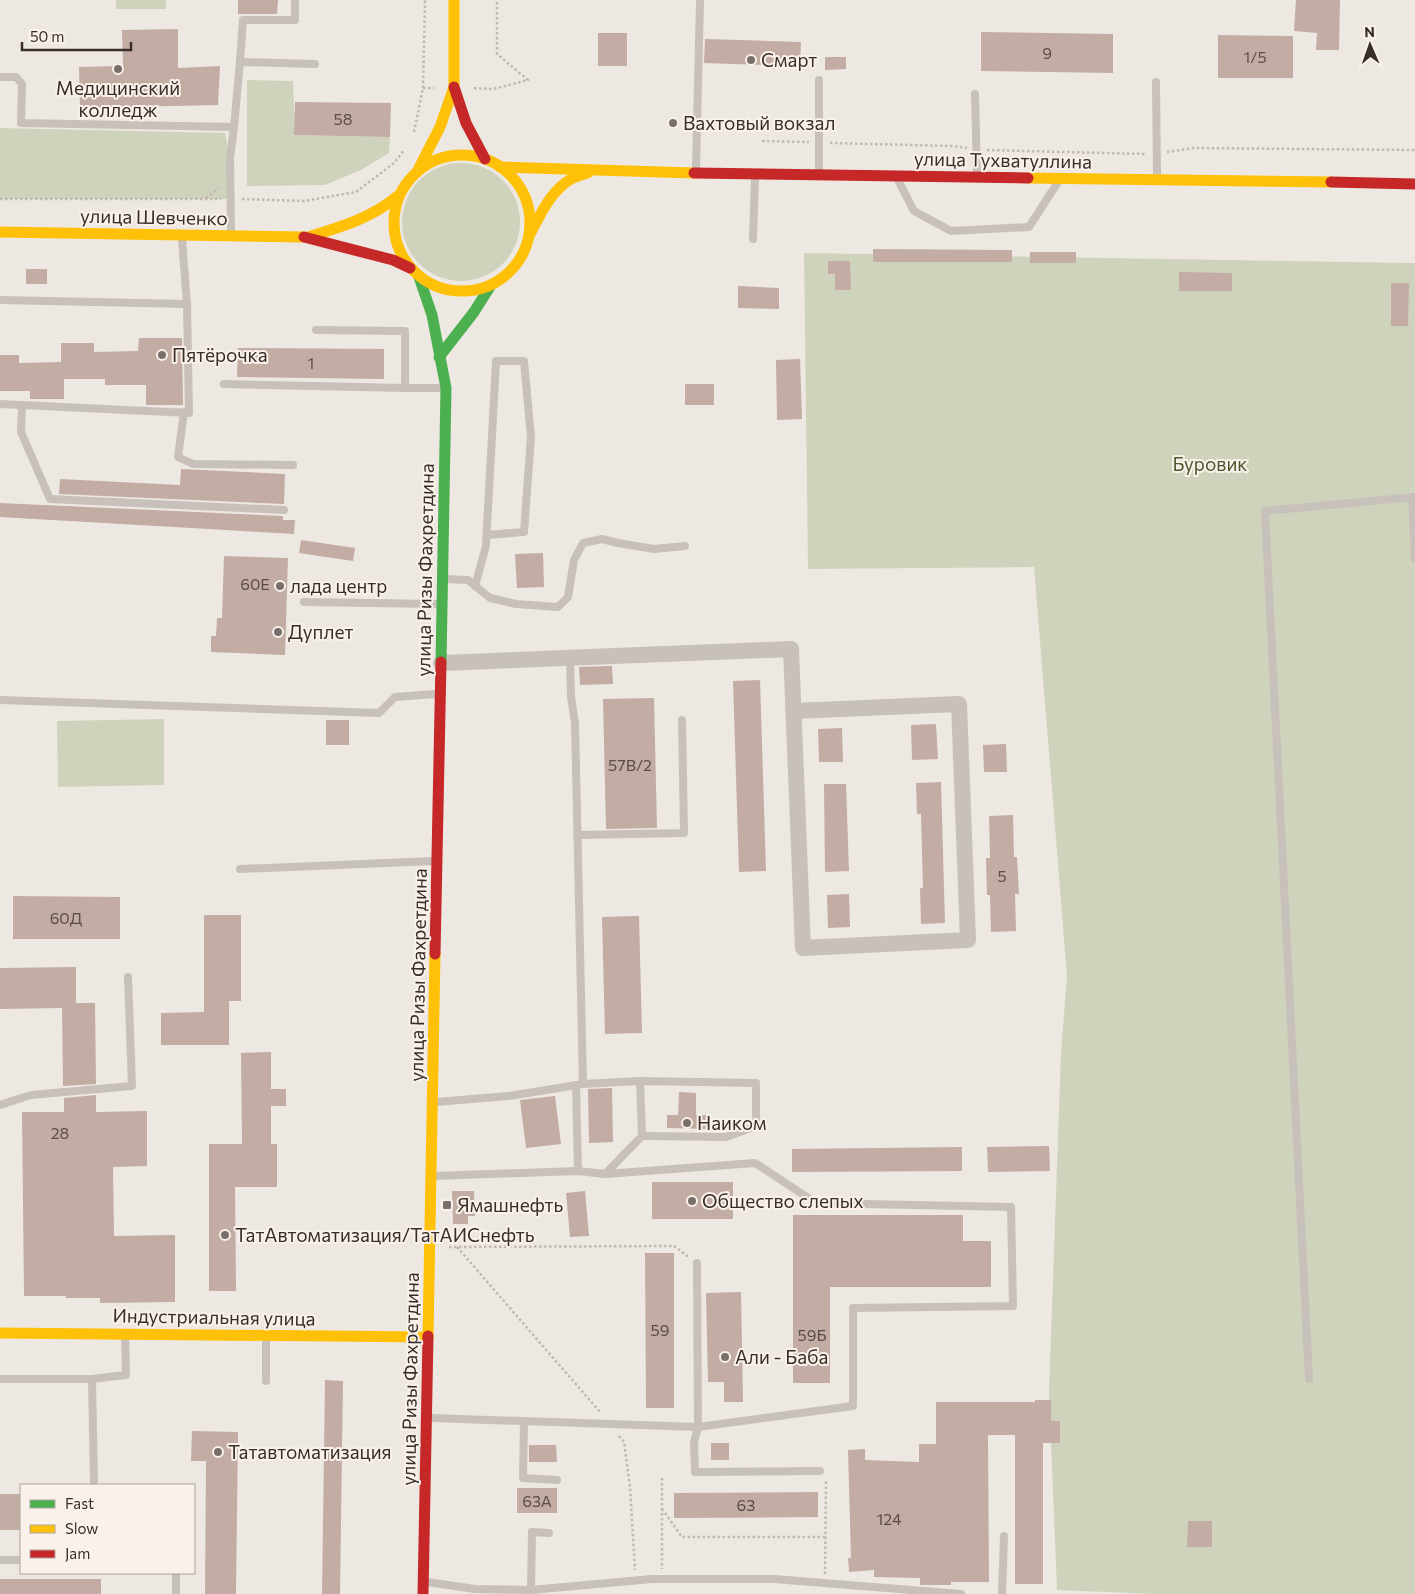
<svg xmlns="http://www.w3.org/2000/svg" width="1415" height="1594" viewBox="0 0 1415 1594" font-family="Commissioner,sans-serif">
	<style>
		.green { fill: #d0d3bc }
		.building { fill: #c2aca4 }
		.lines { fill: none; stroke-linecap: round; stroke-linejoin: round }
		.path { stroke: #c0b8b3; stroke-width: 2.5; stroke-dasharray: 2.5 2.5; stroke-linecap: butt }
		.lane { stroke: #c7c0bb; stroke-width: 8 }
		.street { stroke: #c7c0bb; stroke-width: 16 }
		.fast { stroke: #4caf50; stroke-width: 11 }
		.slow { stroke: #ffc107; stroke-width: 11 }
		.jam { stroke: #c62828; stroke-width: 11 }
		.poi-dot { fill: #786e6a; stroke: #faf2ea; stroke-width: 2 }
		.labels { text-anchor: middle; stroke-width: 4; stroke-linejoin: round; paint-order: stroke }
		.number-label { font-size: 16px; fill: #5a4d48 }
		.poi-label { font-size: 19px; fill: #382d29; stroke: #faf2ea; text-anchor: start }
		.street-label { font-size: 19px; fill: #382d29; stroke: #faf2ea }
		.park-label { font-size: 19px; fill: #49572c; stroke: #faf2ea }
	</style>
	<rect width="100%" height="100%" fill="#eee8e3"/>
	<!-- green -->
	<g class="green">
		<rect x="116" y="0" width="50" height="9"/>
		<path d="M247,80l46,1 2,54 95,2 -1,16 -28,17 -36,15 -78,1z"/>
		<path d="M0,128l225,5 5,25 1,41h-231z"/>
		<circle cx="461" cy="222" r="59"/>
		<path d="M804,253l611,10v1331h-260l-98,-4 -8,-198 12,-339 6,-77 -33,-409 -226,2z"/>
		<path d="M164,719v66l-106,2 -1,-66z"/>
	</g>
	<!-- building -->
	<g class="building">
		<path d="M238,0h40l-1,14h-39z"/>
		<path d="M1296,0h44l-1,50h-23l1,-17 -23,-2z"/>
		<path d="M178,29v39l42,-2 -2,39 -138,3 -1,-41 44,-1 -1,-36z"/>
		<path d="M981,32l132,2v39l-132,-2z"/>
		<rect x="598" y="33" width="29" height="33"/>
		<path d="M1218,35l75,1v42h-75z"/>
		<path d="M705,39l96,3 -1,24 -96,-3z"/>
		<path d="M825,57h21v12l-21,1z"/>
		<path d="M295,102l96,1 -1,34 -96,-2z"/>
		<path d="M873,249l139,1v12h-139z"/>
		<rect x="1030" y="252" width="46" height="11"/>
		<path d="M828,261h22l1,29h-16v-16h-7z"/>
		<rect x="26" y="269" width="21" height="15"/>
		<path d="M1179,272l53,1v18h-53z"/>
		<path d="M1391,283h18l-1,43h-17z"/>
		<path d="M738,286l41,2v21l-41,-1z"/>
		<path d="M139,338h43l1,67h-37v-20h-41v-6h-41v20h-34v-8h-30v-36h19v8l42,-1v-19h33v9l44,-1z"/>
		<path d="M238,348l146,1v30l-147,-2z"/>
		<path d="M800,359l2,60 -25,1 -1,-60z"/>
		<rect x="685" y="384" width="29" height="21"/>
		<path d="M181,469l104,5 -1,30 -225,-10 1,-15 120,6z"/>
		<path d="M0,503l283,13v4h12l-1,14 -294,-17z"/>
		<path d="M301,540l54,8 -2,13 -54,-8z"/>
		<path d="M543,553l1,34 -27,1 -2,-34z"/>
		<path d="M224,556l64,2 -3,97 -74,-3v-16h5l1,-18h5z"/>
		<path d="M612,666l1,18 -33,1 -1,-18z"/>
		<path d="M760,680l6,191 -27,1 -6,-191z"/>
		<path d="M654,698l3,130 -51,1 -3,-130z"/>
		<rect x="326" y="720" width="23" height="25"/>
		<path d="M936,724l2,35 -26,1 -1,-35z"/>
		<path d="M842,728l1,34h-24l-1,-33z"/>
		<path d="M1006,744l1,28h-23l-1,-27z"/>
		<path d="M941,782l4,141 -24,1 -1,-36h3l-2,-74h-4l-1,-31z"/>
		<path d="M824,784h22l3,87 -24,1z"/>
		<path d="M1013,815l1,42h3l2,37h-4l1,37 -25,1 -1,-37h-3l-1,-37h4l-1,-42z"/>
		<path d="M849,894l1,33 -22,1 -1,-33z"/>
		<path d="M13,896l107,1v42h-107z"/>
		<path d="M204,915h37v86h-12v44h-68v-32l43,-1z"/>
		<path d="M639,916l3,117 -37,1 -3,-117z"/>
		<path d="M76,967v36h19l1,81 -33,2 -1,-78 -62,1v-41z"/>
		<path d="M271,1052v37h15v17h-15v38h6v43h-42l1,104h-27v-147h33l-1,-91z"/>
		<path d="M612,1088l1,54 -24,1 -1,-54z"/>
		<path d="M679,1092l17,1v22h10v14l-39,-1v-13h11z"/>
		<path d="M96,1095v17l51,-1v55l-34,1 1,69 61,-1v67l-75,1v-5h-34v-2h-42l-2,-184h42v-14z"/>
		<path d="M555,1096l6,48 -35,4 -6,-48z"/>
		<path d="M1049,1146l1,25 -62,1 -1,-25z"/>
		<path d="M962,1147v24l-170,1v-23z"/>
		<rect x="652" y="1182" width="81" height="37"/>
		<path d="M452,1191h22l1,25h-7v8h-15z"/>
		<path d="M585,1191l4,45 -19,1 -4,-44z"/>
		<path d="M793,1215h170v26h28v46h-161v96h-37z"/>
		<path d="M645,1253h29v155h-28z"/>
		<path d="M741,1292l2,110h-19v-20h-16l-2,-89z"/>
		<path d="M325,1380l18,1 -3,213h-18z"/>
		<path d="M1035,1400h16v21h9v22h-17v141h-28v-149h-27l1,147h-38v3h-31v-7l-46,-1v-7l-25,2 -1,-14h3l-3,-108 17,-1v11l54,2v-18h17v-42h99z"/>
		<path d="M192,1431l46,1 -2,162h-31l1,-133h-15z"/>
		<rect x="711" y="1443" width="18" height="17"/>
		<path d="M529,1445h27l1,17h-28z"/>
		<rect x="517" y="1488" width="40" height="25"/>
		<path d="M818,1492v25l-144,1v-25z"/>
		<rect x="0" y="1494" width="21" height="36"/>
		<path d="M1188,1521h24v26h-25z"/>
		<rect x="0" y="1579" width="101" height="15"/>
	</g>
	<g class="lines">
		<!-- path -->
		<g class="path">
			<path d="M423,88h11"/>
			<path d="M474,88l19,1 35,-9 -31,-26v-54"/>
			<path d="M414,132l9,-44 2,-88"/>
			<path d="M762,141l47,1"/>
			<path d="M830,143l121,3 16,2"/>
			<path d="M987,150l159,4"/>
			<path d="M1167,152l27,-4 221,2"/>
			<path d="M206,198l13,-10"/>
			<path d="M0,199h221"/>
			<path d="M242,199l62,2 52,-9 38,-29 10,-13"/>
			<path d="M449,1247l225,-1 16,12"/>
			<path d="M457,1247l143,165"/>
			<path d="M619,1436l5,6 6,45 5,83"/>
			<path d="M662,1478v91"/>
			<path d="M662,1509l20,28h144"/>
			<path d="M825,1574l1,-94"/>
		</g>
		<!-- lane -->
		<g class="lane">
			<path d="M240,62l3,-42h52v-20"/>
			<path d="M0,77h16l6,7 -1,39 213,4 -4,31 1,74"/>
			<path d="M1156,82l1,92"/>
			<path d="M975,94l2,80"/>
			<path d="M234,127l6,-65 75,2"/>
			<path d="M696,169l4,-169"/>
			<path d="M819,171v-91"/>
			<path d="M899,182l15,29 37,20 78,-4 29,-45"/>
			<path d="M753,239l2,-60"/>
			<path d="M0,300l187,4"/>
			<path d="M316,330l89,1v57h36"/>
			<path d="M224,384l181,4"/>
			<path d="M0,404l189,9 -2,-109 -5,-65"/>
			<path d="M22,405l-1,27 29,67 234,11"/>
			<path d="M184,412l-6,45 15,7 100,1"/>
			<path d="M1412,497l3,62"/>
			<path d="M446,579l22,1 22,18 26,6 42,3 10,-10 6,-37 9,-17 19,-4 16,4 36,6 31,-3"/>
			<path d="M475,586l11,-40 10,-185h28l7,76 -7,95 -37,3"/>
			<path d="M304,602l133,2"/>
			<path d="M570,658l1,39 4,26 8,361"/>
			<path d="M0,700l379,13 16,-16 41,-3"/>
			<path d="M577,835l107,-2 -2,-113"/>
			<path d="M240,869l193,-8"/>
			<path d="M576,1085l2,86"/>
			<path d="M436,1102l73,-6 74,-12 57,-3 116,2v43l-30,11 -84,-1"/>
			<path d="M0,1105l31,-10 101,-9 -4,-109"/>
			<path d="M605,1174l37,-38 -2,-55"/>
			<path d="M697,1263l1,164 -4,15 1,30 125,-1"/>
			<path d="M266,1338v43"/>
			<path d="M0,1379h92l34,-4 -1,-40"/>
			<path d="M92,1379l2,102"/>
			<path d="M1309,1379l-44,-868 150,-14"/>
			<path d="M431,1418l267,9 155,-21v-98l160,-2 -2,-99 -195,-4 -61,-40 -150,11 -27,-3 -144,5"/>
			<path d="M524,1421l-1,57 34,2"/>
			<path d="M0,1560h21"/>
			<path d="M427,1582l48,7 56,1 121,-11h122l187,15"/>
			<path d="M531,1590l1,-58 17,1"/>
			<path d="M176,1594v-21"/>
			<path d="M1002,1594l2,-58"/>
		</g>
		<!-- street -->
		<path class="street" d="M441,663l350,-14 12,299 165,-8 -9,-236 -166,7"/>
		<!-- fast -->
		<g class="fast">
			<path d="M419,277l13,38 14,73 -5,274"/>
			<path d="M439,357l35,-45 17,-27"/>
		</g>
		<!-- slow -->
		<g class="slow">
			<circle cx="462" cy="223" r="68"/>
			<path d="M500,167l194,6"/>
			<path d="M417,172l23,-45 14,-40v-87"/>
			<path d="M1028,178l303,4"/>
			<path d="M0,232l304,5"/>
			<path d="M529,236c11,-20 21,-45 42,-57 5,-3 12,-4 18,-7"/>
			<path d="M308,237c33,-10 64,-19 91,-42"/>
			<path d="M0,1333l428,4"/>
			<path d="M428,1336l7,-382"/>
		</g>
		<!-- jam -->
		<g class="jam">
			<path d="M454,87l12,36 19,36"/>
			<path d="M694,173l334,5"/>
			<path d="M1331,182l84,2"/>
			<path d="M304,237l89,23 17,8"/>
			<path d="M435,954l6,-292"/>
			<path d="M423,1594l5,-258"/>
		</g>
	</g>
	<!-- markers -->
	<g class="poi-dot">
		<circle cx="751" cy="60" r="5"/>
		<circle cx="118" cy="69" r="5"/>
		<circle cx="673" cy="123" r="5"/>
		<circle cx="162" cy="355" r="5"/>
		<circle cx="280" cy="586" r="5"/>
		<circle cx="278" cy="632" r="5"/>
		<circle cx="687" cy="1123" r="5"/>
		<circle cx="692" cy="1201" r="5"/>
		<rect x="442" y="1200" width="10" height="10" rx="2.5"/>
		<circle cx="225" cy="1235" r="5"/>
		<circle cx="725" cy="1357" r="5"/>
		<circle cx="218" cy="1452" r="5"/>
	</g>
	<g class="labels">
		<!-- number labels -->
		<g class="number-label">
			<text x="1047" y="59">9</text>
			<text x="1255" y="63">1/5</text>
			<text x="343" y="125">58</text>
			<text x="311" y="369">1</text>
			<text x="255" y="590">60Е</text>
			<text x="630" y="771">57В/2</text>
			<text x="1002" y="882">5</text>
			<text x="66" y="924">60Д</text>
			<text x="60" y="1139">28</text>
			<text x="660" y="1336">59</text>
			<text x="812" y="1341">59Б</text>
			<text x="537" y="1507">63А</text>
			<text x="746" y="1511">63</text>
			<text x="889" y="1525">124</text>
		</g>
		<!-- poi labels -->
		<g class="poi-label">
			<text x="761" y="67">Смарт</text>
			<text x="118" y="95" text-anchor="middle">Медицинский<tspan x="118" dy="22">колледж</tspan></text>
			<text x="683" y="130">Вахтовый вокзал</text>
			<text x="172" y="362">Пятёрочка</text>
			<text x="290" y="593">лада центр</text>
			<text x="288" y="639">Дуплет</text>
			<text x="697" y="1130">Наиком</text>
			<text x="702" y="1208">Общество слепых</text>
			<text x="457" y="1212">Ямашнефть</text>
			<text x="235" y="1242">ТатАвтоматизация/ТатАИСнефть</text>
			<text x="735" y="1364">Али - Баба</text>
			<text x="228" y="1459">Татавтоматизация</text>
		</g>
		<!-- street labels -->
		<g class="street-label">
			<text transform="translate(1003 160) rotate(1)" y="7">улица Тухватуллина</text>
			<text transform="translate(154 217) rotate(1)" y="7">улица Шевченко</text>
			<text transform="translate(425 570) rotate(-89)" y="7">улица Ризы Фахретдина</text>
			<text transform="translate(418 975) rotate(-89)" y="7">улица Ризы Фахретдина</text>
			<text transform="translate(214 1317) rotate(1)" y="7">Индустриальная улица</text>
			<text transform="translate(410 1379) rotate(-89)" y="7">улица Ризы Фахретдина</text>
		</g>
		<!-- park labels -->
		<g class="park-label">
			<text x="1210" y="471">Буровик</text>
		</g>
	</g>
	<!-- legend -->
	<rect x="20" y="1484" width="175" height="90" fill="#faf2ea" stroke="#aca39d"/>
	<rect x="30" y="1500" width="25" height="8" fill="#4caf50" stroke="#aca39d"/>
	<text x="65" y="1509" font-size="15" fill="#382d29">Fast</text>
	<rect x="30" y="1525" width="25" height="8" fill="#ffc107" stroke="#aca39d"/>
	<text x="65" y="1534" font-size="15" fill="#382d29">Slow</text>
	<rect x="30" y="1550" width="25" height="8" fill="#c62828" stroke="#aca39d"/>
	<text x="65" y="1559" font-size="15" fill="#382d29">Jam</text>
	<!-- north arrow -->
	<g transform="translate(1370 45) rotate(358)" stroke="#faf2ea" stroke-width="4" paint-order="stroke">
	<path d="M0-4L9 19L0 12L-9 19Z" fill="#382d29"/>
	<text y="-8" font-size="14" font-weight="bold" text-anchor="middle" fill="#382d29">N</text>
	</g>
	<!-- scale -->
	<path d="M22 42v8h109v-8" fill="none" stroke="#382d29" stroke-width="2.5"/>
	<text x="30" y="42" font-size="15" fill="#382d29" stroke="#faf2ea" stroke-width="4" paint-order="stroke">50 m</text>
</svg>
